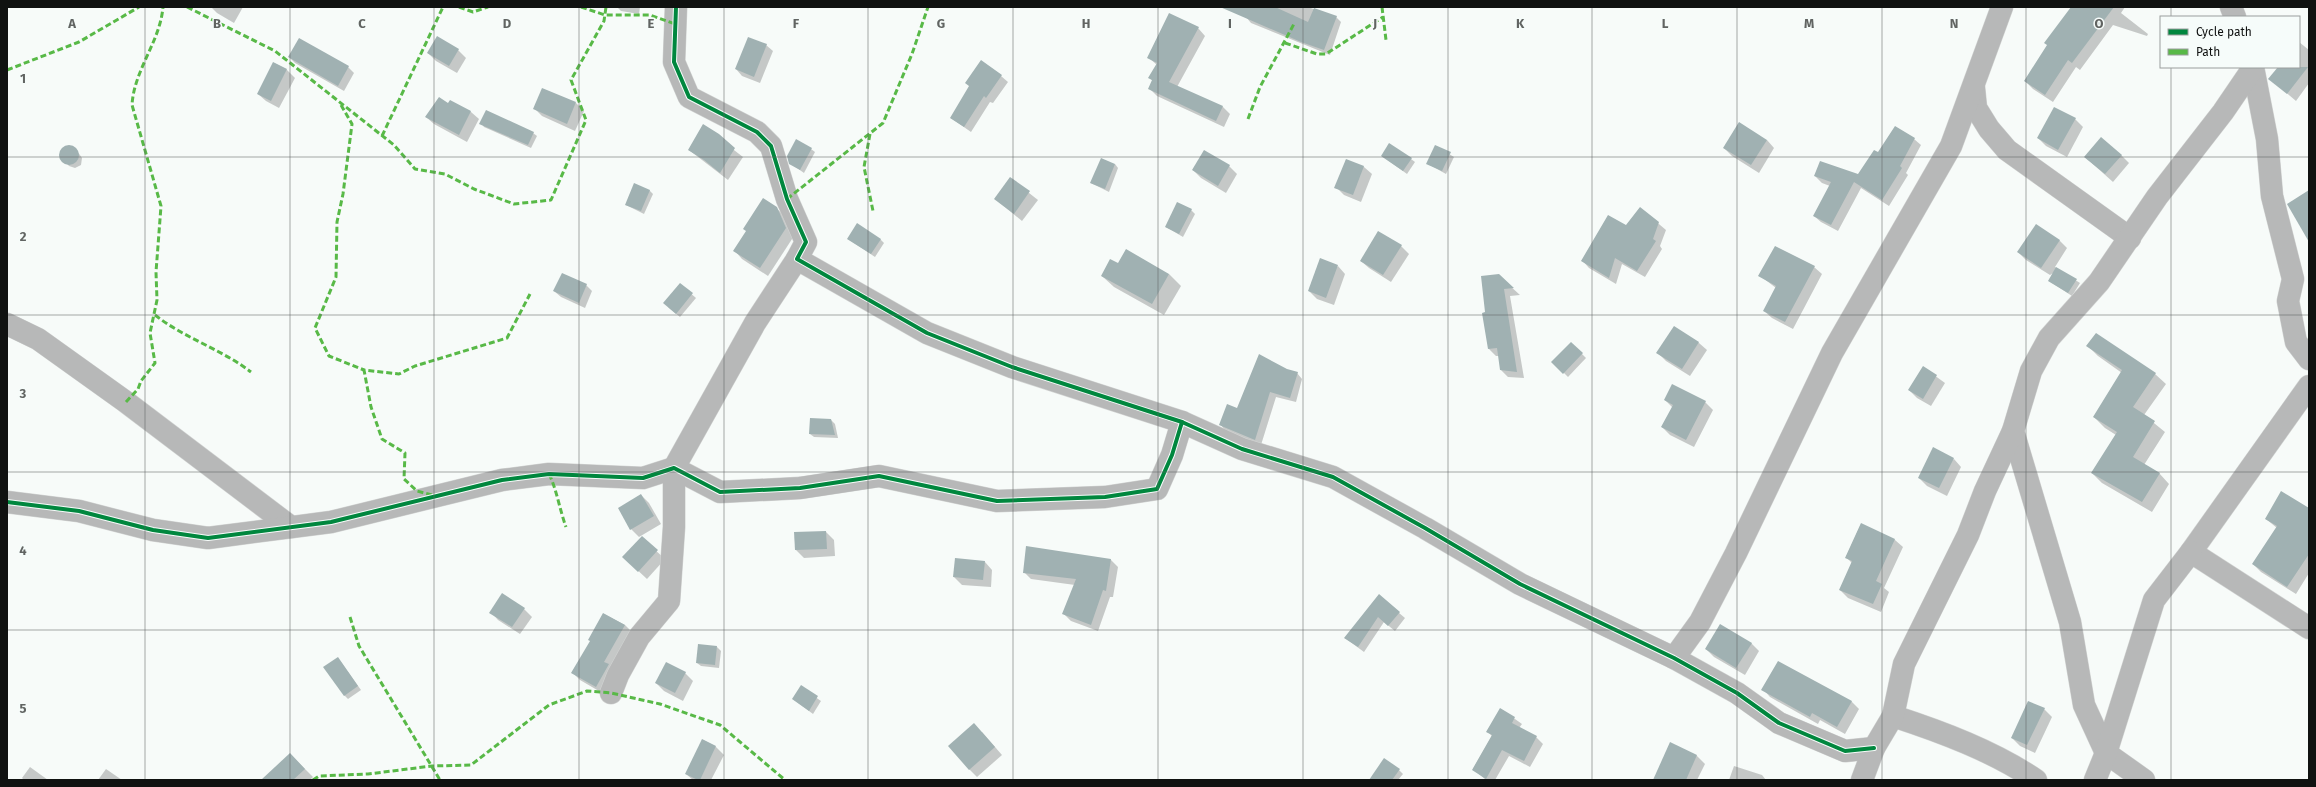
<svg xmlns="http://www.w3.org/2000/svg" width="2316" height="787" viewBox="0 0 2316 787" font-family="'Fira Sans',sans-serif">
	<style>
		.shadow { fill: #0003 }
		.building { fill: #a0b1b2 }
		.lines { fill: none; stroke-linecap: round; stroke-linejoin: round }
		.minor-casing { stroke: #d3d5d4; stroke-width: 23 }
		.minor { stroke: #b7b8b8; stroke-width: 22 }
		.quiet { stroke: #58b947; stroke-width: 3; stroke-dasharray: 6 3; stroke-linecap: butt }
		.cycleway-casing { stroke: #f6fcfa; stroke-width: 6 }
		.cycleway { stroke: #00873e; stroke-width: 4 }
		.grid { fill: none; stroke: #616462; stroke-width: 1; stroke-opacity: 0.55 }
		.grid-label { font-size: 13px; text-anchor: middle; font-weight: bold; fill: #616462; stroke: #f6fcfa; stroke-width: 3; stroke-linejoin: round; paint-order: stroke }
	</style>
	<rect width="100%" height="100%" fill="#f7fbf9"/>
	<!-- shadow -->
	<g class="shadow">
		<path d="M211,7h32l-9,16 -17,-10z"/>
		<path d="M617,7h23l-1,7 -18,-3z"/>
		<path d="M1250,7h58l28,10 5,5 -11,33 -79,-32 -5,-6z"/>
		<path d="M2072,7h53l-4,6 27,21 -1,2 -34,-11 -33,45 -4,-3 -23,35 -20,-13 -8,-8z"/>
		<path d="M1198,28l7,8 -28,51 46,20 7,7 -6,13 -67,-31 -8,-8 4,-7 -3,-3 7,-13 -9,-8z"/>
		<path d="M2299,42l10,8v33l-13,18 -26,-22 9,-12h20z"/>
		<path d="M766,45l7,6 -13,32 -18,-7 -6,-7z"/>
		<path d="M458,50l8,8 -9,15 -21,-12 -8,-8z"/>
		<path d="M289,57l59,10 6,6 -10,18 -49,-28z"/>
		<path d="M274,63l13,7 8,8 -16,30 -13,-7 -8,-7z"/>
		<path d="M1001,76l7,6 -15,21 -3,-1 -19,30 -20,-14z"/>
		<path d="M543,89l33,14 8,8 -9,20 -33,-15 -8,-8z"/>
		<path d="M448,104l23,8 8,7 -12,23 -33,-18 -8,-7z"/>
		<path d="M2075,119l8,8 -16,30 -21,-11 -8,-8z"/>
		<path d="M481,123l52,10 4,3 -6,12 -47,-21z"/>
		<path d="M703,126l40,31 -15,23 -39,-30z"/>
		<path d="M1914,139l7,6 -15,28 2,2 -19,31 -28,-18 -23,43 -17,-9 -7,-6 16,-30 -8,-3 -7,-7 44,-1 19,-21z"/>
		<path d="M1767,140l7,8 -15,25 -27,-17 -8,-8z"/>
		<path d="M1436,146l18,11 -8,17 -18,-10z"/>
		<path d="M68,147l7,1 7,10 -1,7 -6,3 -6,-2 -8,-9 1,-6z"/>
		<path d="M811,149l4,3 -11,21 -14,-10z"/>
		<path d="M2121,155l8,8 -16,19 -28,-25z"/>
		<path d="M1382,156l29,3 4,3 -8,12z"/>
		<path d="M1346,160l18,7 8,7 -11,28 -17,-7 -8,-8z"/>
		<path d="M1115,164l3,4 -9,24 -18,-9z"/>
		<path d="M1229,166l8,8 -11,19 -25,-15 -8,-8z"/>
		<path d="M1010,178l28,22 -16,21 -27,-22z"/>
		<path d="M649,190l4,4 -9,20 -18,-9z"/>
		<path d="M776,208l9,8 9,20 -26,40 -26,-17 -7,-8z"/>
		<path d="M1640,208l26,22 -6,16 2,3 -17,28 -23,-13 -6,20 -27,-16 -7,-8 44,-34z"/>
		<path d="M1191,210l4,4 -12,23 -17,-10z"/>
		<path d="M848,239h32l4,4 -9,14z"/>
		<path d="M2059,240l8,8 -12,19 25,16 -8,13 -23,-15 4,-8 -3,2 -24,-15 -8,-8z"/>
		<path d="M1401,246l8,8 -18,28 -22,-14 -8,-7z"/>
		<path d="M1338,266l7,8 -11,31 -17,-6 -8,-8z"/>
		<path d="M1814,267l8,7 -29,55 -21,-11 -8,-7 12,-23 -17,-13z"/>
		<path d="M1169,274l12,12 -17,29 -50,-28 -12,-11z"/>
		<path d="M1498,275l22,20 -10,1 14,82 -16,-1 -7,-7 -2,-14h-3l-7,-7 -3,-36z"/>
		<path d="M680,284l16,14 -16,19 -12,-10z"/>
		<path d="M586,285l6,6 -7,17 -24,-11 -7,-6z"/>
		<path d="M1674,327l25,16 8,7 -17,26 -24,-15 -8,-8z"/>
		<path d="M2096,334l59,40 11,10 -22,31 21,17 -21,33 15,8 10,11 -17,28 -50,-29 -10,-10 24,-38 -11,-7 -11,-11 28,-44 -24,-17 -10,-10z"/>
		<path d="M1571,343l15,15 -18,19 -15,-15z"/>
		<path d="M1923,367l22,16 -14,23 -14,-8 -8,-8z"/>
		<path d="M1287,370l10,3 5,6 -6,23 -20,-5 -15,48 -36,-15 -5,-6z"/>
		<path d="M1665,400l40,2 8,8 -19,37 -24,-12 -8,-8 11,-19z"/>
		<path d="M831,420l4,4 3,14 -24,-1 -4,-3z"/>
		<path d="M1954,459l7,8 -14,29 -20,-10 -8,-8z"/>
		<path d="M641,495l8,8 12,21 -22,13 -8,-8z"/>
		<path d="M2309,510v63l-13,21 -35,-22 -8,-8 24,-36 -11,-9z"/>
		<path d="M1861,524l34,16 8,7 -19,41 5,4 -8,20 -33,-14 -8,-8 12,-27 -6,-6z"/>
		<path d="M826,532l8,8 1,16 -31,2 -8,-8 -1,-17z"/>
		<path d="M642,538l23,21 -18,20 -15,-14z"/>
		<path d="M1111,560l7,7 -5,30h-3l-12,34 -27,-10 -7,-7 11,-29 -44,-6 -7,-7z"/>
		<path d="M985,562l7,8 -1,17 -29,-2 -8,-8z"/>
		<path d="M1379,596l26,22 -10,13 -11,-9 -20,30 -19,-14z"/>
		<path d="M524,609l8,8 -12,17 -22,-14 -7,-8z"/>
		<path d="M604,614l21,11 8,8 -29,61 -24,-14 -8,-8 19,-30z"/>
		<path d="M1751,643l8,8 -14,24 -31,-18 -8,-8z"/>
		<path d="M717,647l4,4 -2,17 -18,-2 -4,-3z"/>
		<path d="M341,662l20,28 -13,9 -4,-4z"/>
		<path d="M685,673l8,8 -10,20 -19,-10 -8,-8z"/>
		<path d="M801,687l20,14 -8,13 -20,-15z"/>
		<path d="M1763,689l88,12 8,8 -14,25 -25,-14 -2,4 -48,-27z"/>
		<path d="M1501,709l21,15 -3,4 17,9 7,7 -13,23 -21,-11 -14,24h-9l-13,-11 19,-33 -5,-5z"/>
		<path d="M2044,709l8,8 -17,36 -15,-7 -8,-8z"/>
		<path d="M982,732l20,23 -25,22 -8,-8z"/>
		<path d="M703,740l13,7 8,8 -13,25h-18l-7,-6z"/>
		<path d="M1670,744l27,12 8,8 -8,16h-43z"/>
		<path d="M290,754l23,23 -3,3h-33z"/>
		<path d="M1734,766l28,9 4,5h-37z"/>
		<path d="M30,767l18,13h-24l-2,-2z"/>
		<path d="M106,769l16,11h-24z"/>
		<path d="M1399,770l4,4 -5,6h-20z"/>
	</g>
	<!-- building -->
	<g class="building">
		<path d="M1220,7h55l33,15 6,-14 23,8 -13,34 -23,-8z"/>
		<path d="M2071,7h43l-42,56 -4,-3 -23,35 -21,-14 23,-36 -3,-2z"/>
		<path d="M1169,13l30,14 -30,55 54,24 -7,15 -68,-32 4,-9 -4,-2 9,-15 -10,-5z"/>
		<path d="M437,36l22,13 -10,17 -22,-13z"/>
		<path d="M748,37l19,7 -13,33 -19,-8z"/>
		<path d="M299,38l50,28 -11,20 -50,-29z"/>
		<path d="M981,60l21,15 -16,23 -2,-2 -20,31 -14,-9 19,-32 -4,-3z"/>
		<path d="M273,62l14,7 -16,32 -14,-7z"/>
		<path d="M2278,67h30l-21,27 -19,-15z"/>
		<path d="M542,88l34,14 -9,22 -34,-15z"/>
		<path d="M439,97l9,6 2,-3 21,11 -12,24 -34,-18z"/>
		<path d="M2054,107l22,11 -18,32 -21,-12z"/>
		<path d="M486,110l48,22 -6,13 -49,-21z"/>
		<path d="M1739,122l28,18 -16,25 -28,-17z"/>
		<path d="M703,124l16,10 16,14 -15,25 -16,-13 -16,-10z"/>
		<path d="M1895,126l20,12 -15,28 2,2 -20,32 -28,-18 -23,43 -18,-9 18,-34 -17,-6 6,-15 38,13 16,-24 4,2z"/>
		<path d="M2101,137l21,18 -17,19 -21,-17z"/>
		<path d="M796,139l16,9 -12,22 -11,-6 -2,-8z"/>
		<path d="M1389,143l23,15 -9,13 -22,-15z"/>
		<path d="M1435,145l16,7 -9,19 -16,-7z"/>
		<circle cx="69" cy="155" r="10"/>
		<path d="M1204,150l26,15 -12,21 -26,-16z"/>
		<path d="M1101,158l14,6 -10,25 -15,-6z"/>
		<path d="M1346,159l18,7 -11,29 -19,-7z"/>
		<path d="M1010,177l20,14 -16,23 -20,-15z"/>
		<path d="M634,183l16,7 -9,21 -16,-6z"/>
		<path d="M2309,190v52l-22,-38z"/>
		<path d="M763,198l14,9 9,21 -26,40 -27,-17 13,-20 -3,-2z"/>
		<path d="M1177,202l15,7 -13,25 -14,-7z"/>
		<path d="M1640,207l19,15 -6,17 3,2 -19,30 -22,-13 -6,20 -28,-17 27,-46 18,10z"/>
		<path d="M857,223l24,16 -10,15 -24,-15z"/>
		<path d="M2036,224l24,16 -19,28 -24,-16z"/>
		<path d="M1378,231l24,14 -19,30 -23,-14z"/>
		<path d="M1775,246l40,20 -30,56 -22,-11 13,-25 -18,-10z"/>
		<path d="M1126,249l43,25 -17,30 -51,-28 9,-17 8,4z"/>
		<path d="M1320,258l18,7 -12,33 -18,-7z"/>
		<path d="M2056,267l21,12 -9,14 -20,-12z"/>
		<path d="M562,273l25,11 -8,19 -26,-12z"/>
		<path d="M1499,274l15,14 -10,1 13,83 -17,-2 -3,-22 -9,1 -6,-36 3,-1 -4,-36z"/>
		<path d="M680,283l13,10 -17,21 -13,-11z"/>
		<path d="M1674,326l25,16 -17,27 -26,-16z"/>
		<path d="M2096,333l60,40 -23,34 22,14 -22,36 27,16 -18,29 -51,-29 26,-41 -24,-15 29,-47 -36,-24z"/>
		<path d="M1571,342l12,11 -20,21 -12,-12z"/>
		<path d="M1259,354l28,15 11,3 -8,26 -20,-6 -15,48 -36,-15 8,-21 10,4z"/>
		<path d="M1923,366l14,9 -14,24 -15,-9z"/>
		<path d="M1672,384l34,17 -20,39 -25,-13 12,-22 -9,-5z"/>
		<path d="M810,418l21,1 4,16 -26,-1z"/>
		<path d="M1933,447l21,11 -15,30 -21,-10z"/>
		<path d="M2281,491l28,17v46l-22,33 -35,-23 25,-38 -12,-7z"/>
		<path d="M641,494l13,22 -24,14 -12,-22z"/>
		<path d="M1861,523l34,16 -19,42 6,3 -9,20 -34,-14 13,-29 -7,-3z"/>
		<path d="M826,531l1,18 -32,1 -1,-18z"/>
		<path d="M642,536l16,14 -20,22 -16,-15z"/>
		<path d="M1026,546l85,13 -5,32 -3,-1 -12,35 -29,-11 14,-35 -53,-6z"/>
		<path d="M955,558l30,3 -2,19 -30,-3z"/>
		<path d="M502,593l23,15 -13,19 -23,-14z"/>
		<path d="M1379,594l21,18 -12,14 -10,-9 -20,30 -14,-9z"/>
		<path d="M603,613l22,12 -21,37 5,2 -13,23 -25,-14 19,-32 -2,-1z"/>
		<path d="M1720,624l32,19 -16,25 -31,-19z"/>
		<path d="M698,644l19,2 -2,19 -19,-2z"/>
		<path d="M338,657l20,29 -14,10 -21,-29z"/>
		<path d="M1778,661l74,40 -15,26 -25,-14 -2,4 -49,-27z"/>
		<path d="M666,662l20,10 -11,21 -20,-10z"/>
		<path d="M801,685l17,11 -9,15 -17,-12z"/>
		<path d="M2028,701l17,7 -18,37 -16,-7z"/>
		<path d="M1500,708l15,9 -3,6 25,13 -13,25 -22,-11 -16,29 -14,-9 20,-35 -6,-3z"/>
		<path d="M974,723l21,24 -26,23 -21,-24z"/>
		<path d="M702,739l14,7 -16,34h-2l-13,-6z"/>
		<path d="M1670,742l27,13 -11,25h-33z"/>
		<path d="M290,753l15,16 -12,11h-32z"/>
		<path d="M1384,758l16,11 -8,11h-23z"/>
	</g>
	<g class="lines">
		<defs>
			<g id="minor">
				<path d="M676,7l-2,55 15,35 68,35 14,14 16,53 19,43 -9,17 130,74 85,34 170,55 60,27 91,28 92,51 95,56 154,74 63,35 42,30 66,28 29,-3"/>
				<path d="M2231,7l4,10"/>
				<path d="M2253,67l14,72 5,57 21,83 -5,22 8,41 13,17"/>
				<path d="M1974,88l2,20 13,21 18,21 123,88"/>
				<path d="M7,324l31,15 88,63 165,125"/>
				<path d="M2309,386l-118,166 118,76"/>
				<path d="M2013,431l57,191 14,83 22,48 38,27"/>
				<path d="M7,502l72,9 74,19 55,8 123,-16 171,-42 47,-6 94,4 31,-10 46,24 80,-4 79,-12 118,25 108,-4 52,-8 15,-34 10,-33"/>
				<path d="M1674,658l26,-36 36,-69 96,-200 119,-207 51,-139"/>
				<path d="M611,693l7,-18 21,-38 30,-36 5,-74v-59l81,-145 42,-64"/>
				<path d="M1893,716c49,16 100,35 143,64"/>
				<path d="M1862,780l12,-32 19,-32 11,-52 64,-129 17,-44 28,-60 18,-60 18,-33 50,-56 58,-85 66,-85 30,-44"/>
				<path d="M2095,780l11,-27 48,-153 37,-48"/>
			</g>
		</defs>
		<!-- minor casing -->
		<use href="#minor" class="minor-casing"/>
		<!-- minor -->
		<use href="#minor" class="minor"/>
		<!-- quiet -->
		<g class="quiet">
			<path d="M187,7l88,44 119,94 21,24 30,5 29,15 40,15 37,-4 35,-80 -15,-40 33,-59 2,-14"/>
			<path d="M459,7l14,5 15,-5"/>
			<path d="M581,7l24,8h45l25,9"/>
			<path d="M1382,7l4,33"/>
			<path d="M1285,43l32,11h9l57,-37"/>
			<path d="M7,70l72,-28 60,-35"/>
			<path d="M341,105l11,19 -9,70 -6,28 -1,55 -21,51 14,28 35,14"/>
			<path d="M1248,119l12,-32 35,-65"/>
			<path d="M870,134l-6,33 9,44"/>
			<path d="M382,136l61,-129"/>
			<path d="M787,199l96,-76 29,-69 16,-47"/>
			<path d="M155,315c29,23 66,34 96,57"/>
			<path d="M126,402l12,-13 3,-8 14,-18 -5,-30 7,-33 -1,-28 5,-66 -29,-101c2,-35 28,-63 31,-98"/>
			<path d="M549,474c7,13 11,37 17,53"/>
			<path d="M432,495l-15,-4 -13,-12 1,-26 -23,-14 -11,-32 -7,-37 35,4 16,-8 92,-28 23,-44"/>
			<path d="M350,617l9,29 81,134"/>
			<path d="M313,780l6,-4 49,-2 64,-8 39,-1 78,-60 38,-14 24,2 49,11 60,21 65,55"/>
		</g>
		<defs>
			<g id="cycleway">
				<path d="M676,7l-2,55 15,35 68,35 14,14 16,53 19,43 -9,17 130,74 85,34 170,55 60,27 91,28 92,51 95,56 154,74 63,35 42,30 66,28 29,-3"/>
				<path d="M7,502l72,9 74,19 55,8 123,-16 171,-42 47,-6 94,4 31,-10 46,24 80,-4 79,-12 118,25 108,-4 52,-8 15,-34 10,-33"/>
			</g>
		</defs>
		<!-- cycleway casing -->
		<use href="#cycleway" class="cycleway-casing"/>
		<!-- cycleway -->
		<use href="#cycleway" class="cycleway"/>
	</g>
	<!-- grid -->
	<path class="grid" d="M145,7v773M290,7v773M434,7v773M579,7v773M724,7v773M868,7v773M1013,7v773M1158,7v773M1303,7v773M1448,7v773M1592,7v773M1737,7v773M1882,7v773M2026,7v773M2171,7v10M2171,67v713M7,157h2302M7,315h2302M7,472h2302M7,630h2302"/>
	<g class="grid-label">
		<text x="72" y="28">A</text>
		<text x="217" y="28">B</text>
		<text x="362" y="28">C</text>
		<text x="507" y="28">D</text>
		<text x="651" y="28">E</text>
		<text x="796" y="28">F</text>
		<text x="941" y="28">G</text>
		<text x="1086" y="28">H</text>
		<text x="1230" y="28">I</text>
		<text x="1375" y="28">J</text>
		<text x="1520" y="28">K</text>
		<text x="1665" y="28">L</text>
		<text x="1809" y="28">M</text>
		<text x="1954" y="28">N</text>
		<text x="2099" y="28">O</text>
		<text x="23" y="83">1</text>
		<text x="23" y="241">2</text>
		<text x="23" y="398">3</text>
		<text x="23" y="555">4</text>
		<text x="23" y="713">5</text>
	</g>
	<!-- border -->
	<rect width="2316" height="787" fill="none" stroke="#101211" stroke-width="16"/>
	<!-- legend -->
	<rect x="2160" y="16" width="140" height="52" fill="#f6fcfa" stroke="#9a9e9d"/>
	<rect x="2168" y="29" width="20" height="6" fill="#00873e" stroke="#9a9e9d"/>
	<text x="2196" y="36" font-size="12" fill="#101211">Cycle path</text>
	<rect x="2168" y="49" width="20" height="6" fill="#58b947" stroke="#9a9e9d"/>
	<text x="2196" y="56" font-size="12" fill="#101211">Path</text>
</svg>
